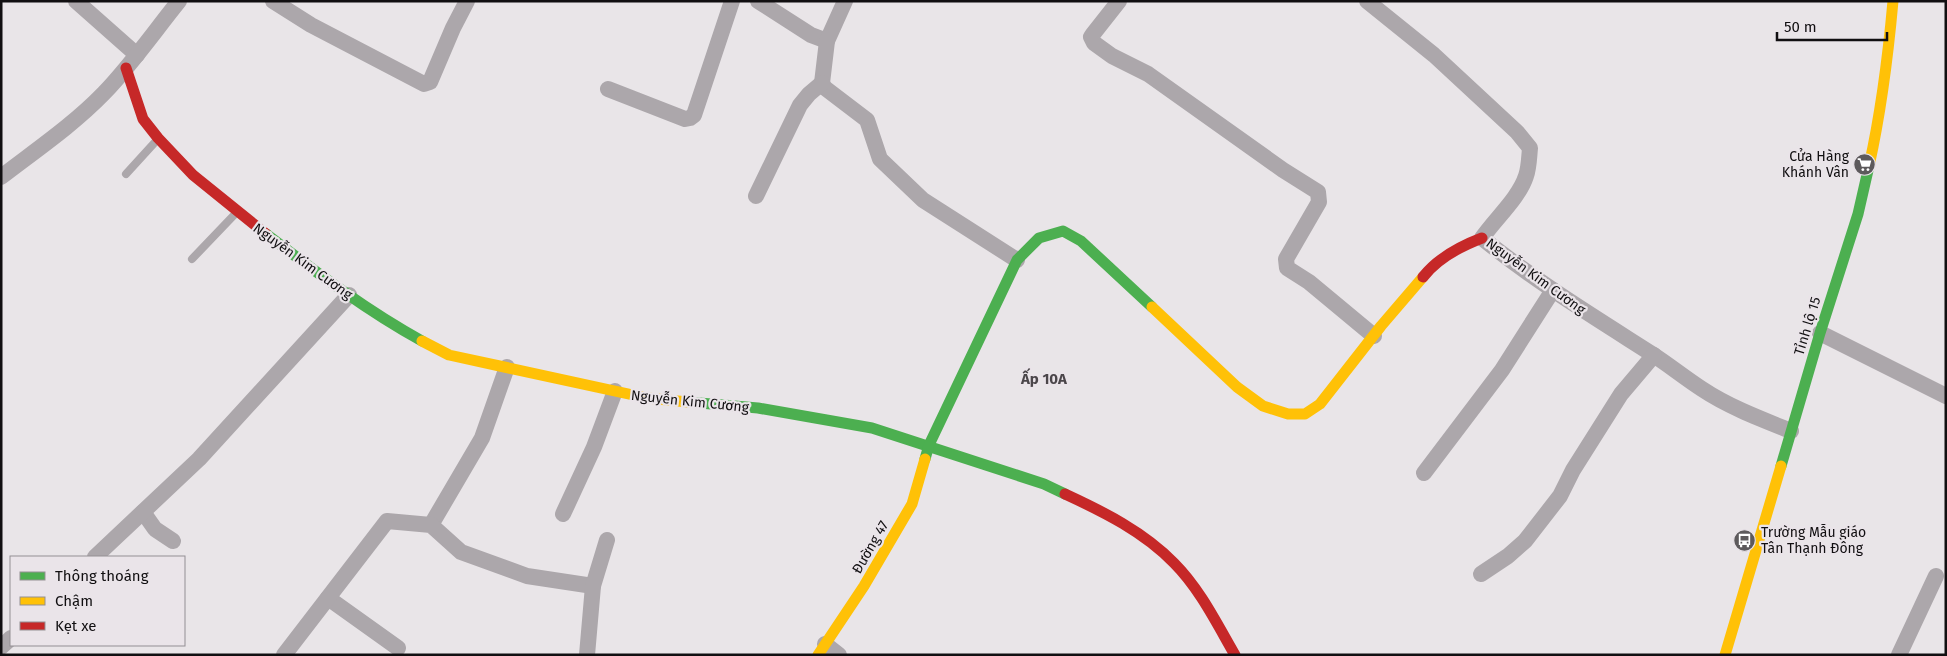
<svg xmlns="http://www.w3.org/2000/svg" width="1947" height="656" viewBox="0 0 1947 656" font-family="'Fira Sans',sans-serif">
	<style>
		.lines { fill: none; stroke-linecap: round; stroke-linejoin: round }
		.lane { stroke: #aca7ab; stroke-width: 8 }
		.street { stroke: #aca7ab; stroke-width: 16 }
		.fast { stroke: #4caf50; stroke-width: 11 }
		.slow { stroke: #ffc107; stroke-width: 11 }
		.jam { stroke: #c62828; stroke-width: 11 }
		.labels { text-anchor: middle; stroke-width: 4.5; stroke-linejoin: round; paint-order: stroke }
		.poi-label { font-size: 14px; fill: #110f11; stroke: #eae4e9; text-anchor: end }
		.street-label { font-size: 14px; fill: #110f11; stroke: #eae4e9 }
		.neighbourhood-label { font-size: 15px; font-weight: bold; fill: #4b464a; stroke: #eae4e9 }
	</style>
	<rect width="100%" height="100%" fill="#e9e5e8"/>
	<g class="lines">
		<!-- lane -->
		<g class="lane">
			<path d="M126,174l31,-34"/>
			<path d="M192,259l44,-46"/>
		</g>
		<!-- street -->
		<g class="street">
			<path d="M76,1l61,54"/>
			<path d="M273,1l38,24 113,59 6,-2 23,-54 14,-27"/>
			<path d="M758,1l53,34 16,6"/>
			<path d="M845,1l-18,40 -5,42 3,5 42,32 13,39 43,41 94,60"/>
			<path d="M1119,1l-26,33 -2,3 3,6 18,13 36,18 135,96 35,22 1,10 -33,57 1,9 22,14 65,54"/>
			<path d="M1367,1l67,54 83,77 13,16c-1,10 -1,20 -4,28 -7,22 -31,43 -44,62 53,43 112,79 170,116 17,11 33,24 50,35 27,18 59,30 89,42"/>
			<path d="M608,89l77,30 5,-1 4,-3 38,-114"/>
			<path d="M1,177c35,-27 72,-52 103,-84 27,-28 50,-61 75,-92"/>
			<path d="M756,196l44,-91 9,-11 13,-11"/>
			<path d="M1820,333l126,63"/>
			<path d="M1424,473l78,-103 51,-80"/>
			<path d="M143,512l12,17 18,12"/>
			<path d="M563,514l31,-67 21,-56"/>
			<path d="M431,525l51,-87 25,-71"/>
			<path d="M95,557l104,-98 150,-164"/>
			<path d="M1481,574l27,-18 17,-15 35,-45 13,-26 48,-76 33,-39"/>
			<path d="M328,598l70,50"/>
			<path d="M825,644l14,11"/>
			<path d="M1,647l10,-9"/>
			<path d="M284,655l103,-134 44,4 30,27 66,24 66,10"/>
			<path d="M587,655l6,-69 14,-46"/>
			<path d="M1899,655l37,-79"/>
		</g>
		<!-- fast -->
		<g class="fast">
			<path d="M266,234c50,38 101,77 156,107"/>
			<path d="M688,402l70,6 114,20 172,56 21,10"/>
			<path d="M925,459l4,-14 88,-185 22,-22 24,-7 18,10 71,66"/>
			<path d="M1781,466l39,-133 38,-119 11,-48"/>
		</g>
		<!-- slow -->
		<g class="slow">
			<path d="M1869,166c12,-54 19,-109 24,-165"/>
			<path d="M1152,307l85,80 26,19 25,8h17l15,-10 61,-78 42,-49"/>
			<path d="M422,341l27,14 198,43 41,4"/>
			<path d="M818,655l46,-69 48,-82 13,-45"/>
			<path d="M1725,655l56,-189"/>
		</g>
		<!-- jam -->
		<g class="jam">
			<path d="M126,68l17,51 15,19 35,37 73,59"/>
			<path d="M1423,277c14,-18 38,-31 59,-39"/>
			<path d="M1065,494c39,18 79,38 109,69 26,26 43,61 61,92"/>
		</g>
	</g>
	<!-- icons -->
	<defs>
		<symbol id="supermarket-disc" viewBox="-11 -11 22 22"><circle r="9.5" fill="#5d5a5c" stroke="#eae4e9"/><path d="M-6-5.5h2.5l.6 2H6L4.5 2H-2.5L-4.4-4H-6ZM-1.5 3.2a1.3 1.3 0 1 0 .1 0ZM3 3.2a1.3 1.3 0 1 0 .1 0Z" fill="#fff"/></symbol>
		<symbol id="bus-disc" viewBox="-11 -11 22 22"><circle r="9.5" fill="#5d5a5c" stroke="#eae4e9"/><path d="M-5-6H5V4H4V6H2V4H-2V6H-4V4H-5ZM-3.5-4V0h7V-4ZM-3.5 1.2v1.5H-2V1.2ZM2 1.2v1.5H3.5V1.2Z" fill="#fff"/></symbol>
	</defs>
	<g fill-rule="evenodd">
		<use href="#supermarket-disc" x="1852" y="152" width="25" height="25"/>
		<use href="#bus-disc" x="1732" y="528" width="25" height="25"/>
	</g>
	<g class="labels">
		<!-- poi labels -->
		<g class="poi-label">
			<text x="1849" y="161">Cửa Hàng<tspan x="1849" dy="16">Khánh Vân</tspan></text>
			<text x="1761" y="537" text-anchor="start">Trường Mẫu giáo<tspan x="1761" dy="16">Tân Thạnh Đông</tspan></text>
		</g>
		<!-- street labels -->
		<g class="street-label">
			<text transform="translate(303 261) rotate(36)" y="5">Nguyễn Kim Cương</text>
			<text transform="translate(1536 276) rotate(36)" y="5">Nguyễn Kim Cương</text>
			<text transform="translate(1807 326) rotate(-73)" y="5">Tỉnh lộ 15</text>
			<text transform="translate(690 401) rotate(6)" y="5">Nguyễn Kim Cương</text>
			<text transform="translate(870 547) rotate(-60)" y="5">Đường 47</text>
		</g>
		<!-- neighbourhood labels -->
		<g class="neighbourhood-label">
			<text x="1044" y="384">Ấp 10A</text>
		</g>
	</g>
	<!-- border -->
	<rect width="1947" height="656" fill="none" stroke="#110f11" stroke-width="5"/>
	<!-- legend -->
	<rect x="10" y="556" width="175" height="90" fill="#eae4e9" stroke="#938f93"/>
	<rect x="20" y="572" width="25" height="8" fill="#4caf50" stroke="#938f93"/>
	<text x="55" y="581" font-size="15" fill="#110f11">Thông thoáng</text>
	<rect x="20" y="597" width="25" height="8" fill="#ffc107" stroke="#938f93"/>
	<text x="55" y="606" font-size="15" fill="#110f11">Chậm</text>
	<rect x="20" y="622" width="25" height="8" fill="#c62828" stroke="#938f93"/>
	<text x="55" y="631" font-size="15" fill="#110f11">Kẹt xe</text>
	<!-- scale -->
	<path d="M1777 32v8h110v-8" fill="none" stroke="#110f11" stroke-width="2.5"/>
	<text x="1784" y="32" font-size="15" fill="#110f11" stroke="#eae4e9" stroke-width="4" paint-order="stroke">50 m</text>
</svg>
